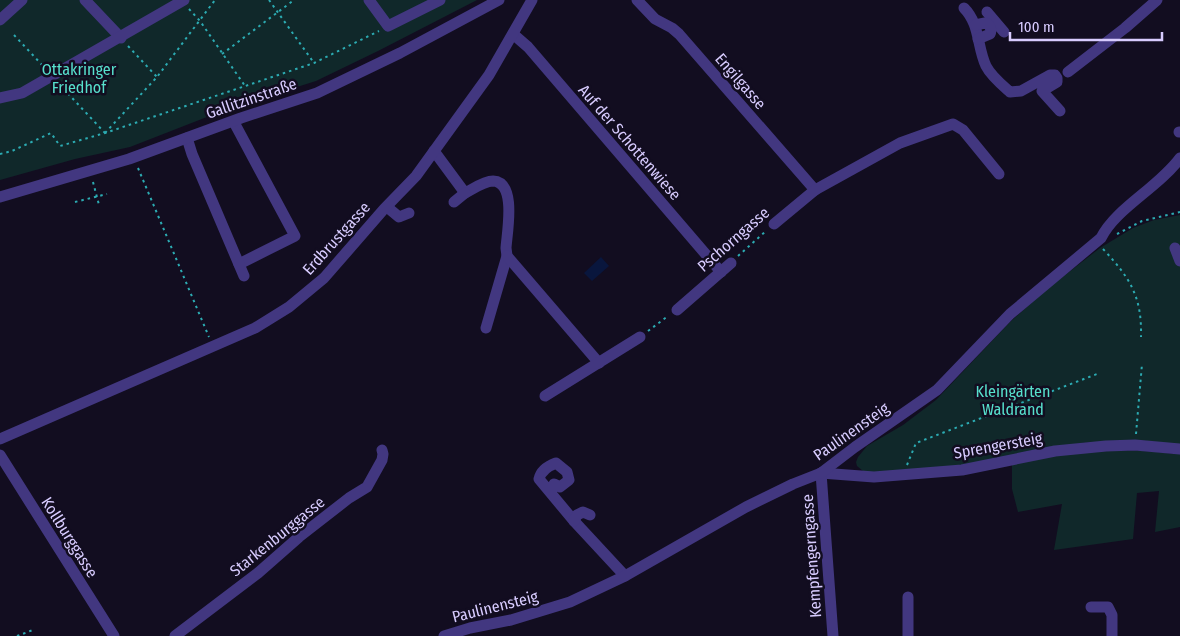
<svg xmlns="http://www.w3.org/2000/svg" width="1180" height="636" viewBox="0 0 1180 636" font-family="'Fira Sans Condensed',sans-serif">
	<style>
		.green { fill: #10282a }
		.water { fill: #09163d }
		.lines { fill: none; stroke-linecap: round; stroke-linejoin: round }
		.path { stroke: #2cabb2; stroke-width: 2; stroke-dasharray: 2.5 4; stroke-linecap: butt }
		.minor { stroke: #423780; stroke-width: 11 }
		.labels { text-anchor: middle; stroke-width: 5; stroke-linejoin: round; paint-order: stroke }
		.park-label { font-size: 16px; fill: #57e0cd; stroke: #120d20 }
		.street-label { font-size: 16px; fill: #d8ccff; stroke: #120d20 }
	</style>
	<rect width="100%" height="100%" fill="#120d20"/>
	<!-- green -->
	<g class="green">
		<path d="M0,0h477l-99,51 -62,30 -86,27 -100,39 -55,12 -75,21z"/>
		<path d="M1180,215v312l-25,5 4,-41 -22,2 -4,46 -79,11 8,-46 -44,8 -6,-23v-26c56,-11 104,-17 162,-9l1,-10 -38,-4 -56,3 -116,22 -57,8 -31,2 -14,-4 -6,-5 -1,-4 2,-5 9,-11 36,-21 33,-25 74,-78 37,-33 53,-41 33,-20 21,-8z"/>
	</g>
	<!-- water -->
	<path class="water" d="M601,257l8,9 -17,15 -8,-8z"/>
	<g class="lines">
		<!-- path -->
		<g class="path">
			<path d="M269,0l45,63"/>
			<path d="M189,9l11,12 45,65"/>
			<path d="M14,35l30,32"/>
			<path d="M128,46l29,31"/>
			<path d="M222,54l72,-54"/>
			<path d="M59,84l46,49"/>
			<path d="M105,133l52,-56 58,-77"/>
			<path d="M0,154l12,-3 39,-18 9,13 45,-13 209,-70 65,-32"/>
			<path d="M138,168l71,169"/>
			<path d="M93,182l6,23"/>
			<path d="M75,202l32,-8"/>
			<path d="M1117,234l25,-13 38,-9"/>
			<path d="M1103,249c27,29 39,47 38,88"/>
			<path d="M738,256l28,-25"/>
			<path d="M648,331l20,-15"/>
			<path d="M1136,434l6,-70"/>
			<path d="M907,465l9,-22 181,-69"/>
			<path d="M17,636l16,-6"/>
		</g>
		<!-- minor -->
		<g class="minor">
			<path d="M85,0l36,38"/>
			<path d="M369,0l19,26 52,-26"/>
			<path d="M637,0l18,19 17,9 7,6 136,156"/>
			<path d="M964,8c16,16 13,39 22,58 5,10 16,19 24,26l11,-1 29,-16h5l2,3v4l-15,9 18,20"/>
			<path d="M987,12l17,20"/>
			<path d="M0,20l22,-20"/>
			<path d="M975,25l10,-2c5,1 7,7 5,11l-12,5"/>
			<path d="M513,34l15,13 193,225"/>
			<path d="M1068,72l57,-44 32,-28"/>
			<path d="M0,98l22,-5 162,-93"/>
			<path d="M236,126l59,110 -56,28"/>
			<path d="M1179,132h1"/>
			<path d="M187,138l5,16 52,122"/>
			<path d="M434,151l31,42c8,-4 19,-12 28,-12 24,1 14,51 13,67l1,8 -21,72"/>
			<path d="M0,197l129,-38 112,-41 76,-25 83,-40 99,-53"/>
			<path d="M454,202l11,-9"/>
			<path d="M387,207l12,10 10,-4"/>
			<path d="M774,224l41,-34 85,-47 53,-19 10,6 36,44"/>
			<path d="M1175,248l5,13"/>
			<path d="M507,256l92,107"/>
			<path d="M677,310l54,-47"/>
			<path d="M545,396l95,-59"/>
			<path d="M0,439l255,-111 34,-21 35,-29 60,-69 32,-33 73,-101 43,-75"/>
			<path d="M0,455l114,181"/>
			<path d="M821,473l53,4 88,-7 93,-19 51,-5 29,-1 45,4"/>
			<path d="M821,473l12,163"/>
			<path d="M554,484l6,3 9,-7 -2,-8 -11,-9c-8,3 -15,7 -17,16l35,42 51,55"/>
			<path d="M574,521l3,-6 6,-3 7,3"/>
			<path d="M908,597v39"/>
			<path d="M1091,607h17l4,8v21"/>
			<path d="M175,636l83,-63 41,-36 50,-39 18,-11 15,-27 1,-6 -1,-4"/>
			<path d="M444,636l26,-8 41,-8 59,-18 55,-26 121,-69 47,-23 28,-11 34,-26 82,-57 73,-76 91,-76c15,-30 57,-50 79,-80"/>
		</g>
	</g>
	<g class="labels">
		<!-- park labels -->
		<g class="park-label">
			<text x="79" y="75">Ottakringer<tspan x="79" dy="18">Friedhof</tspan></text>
			<text x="1013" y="397">Kleingärten<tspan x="1013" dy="18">Waldrand</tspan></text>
		</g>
		<!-- street labels -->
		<g class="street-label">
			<text transform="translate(741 81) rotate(49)" y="6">Engilgasse</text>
			<text transform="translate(251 98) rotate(-19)" y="6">Gallitzinstraße</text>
			<text transform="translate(630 142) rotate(49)" y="6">Auf der Schottenwiese</text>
			<text transform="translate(336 238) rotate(-48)" y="6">Erdbrustgasse</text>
			<text transform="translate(733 239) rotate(-41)" y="6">Pschorngasse</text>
			<text transform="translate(851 431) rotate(-35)" y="6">Paulinensteig</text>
			<text transform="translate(998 445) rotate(-10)" y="6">Sprengersteig</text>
			<text transform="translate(277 536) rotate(-39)" y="6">Starkenburggasse</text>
			<text transform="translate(70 537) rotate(58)" y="6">Kollburggasse</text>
			<text transform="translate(811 556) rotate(-94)" y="6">Kempfengerngasse</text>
			<text transform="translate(495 606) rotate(-14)" y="6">Paulinensteig</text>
		</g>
	</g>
	<!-- scale -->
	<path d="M1010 32v8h152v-8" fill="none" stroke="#d8ccff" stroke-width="2.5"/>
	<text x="1018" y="32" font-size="15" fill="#d8ccff" stroke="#120d20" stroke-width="4" paint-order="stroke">100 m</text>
</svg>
